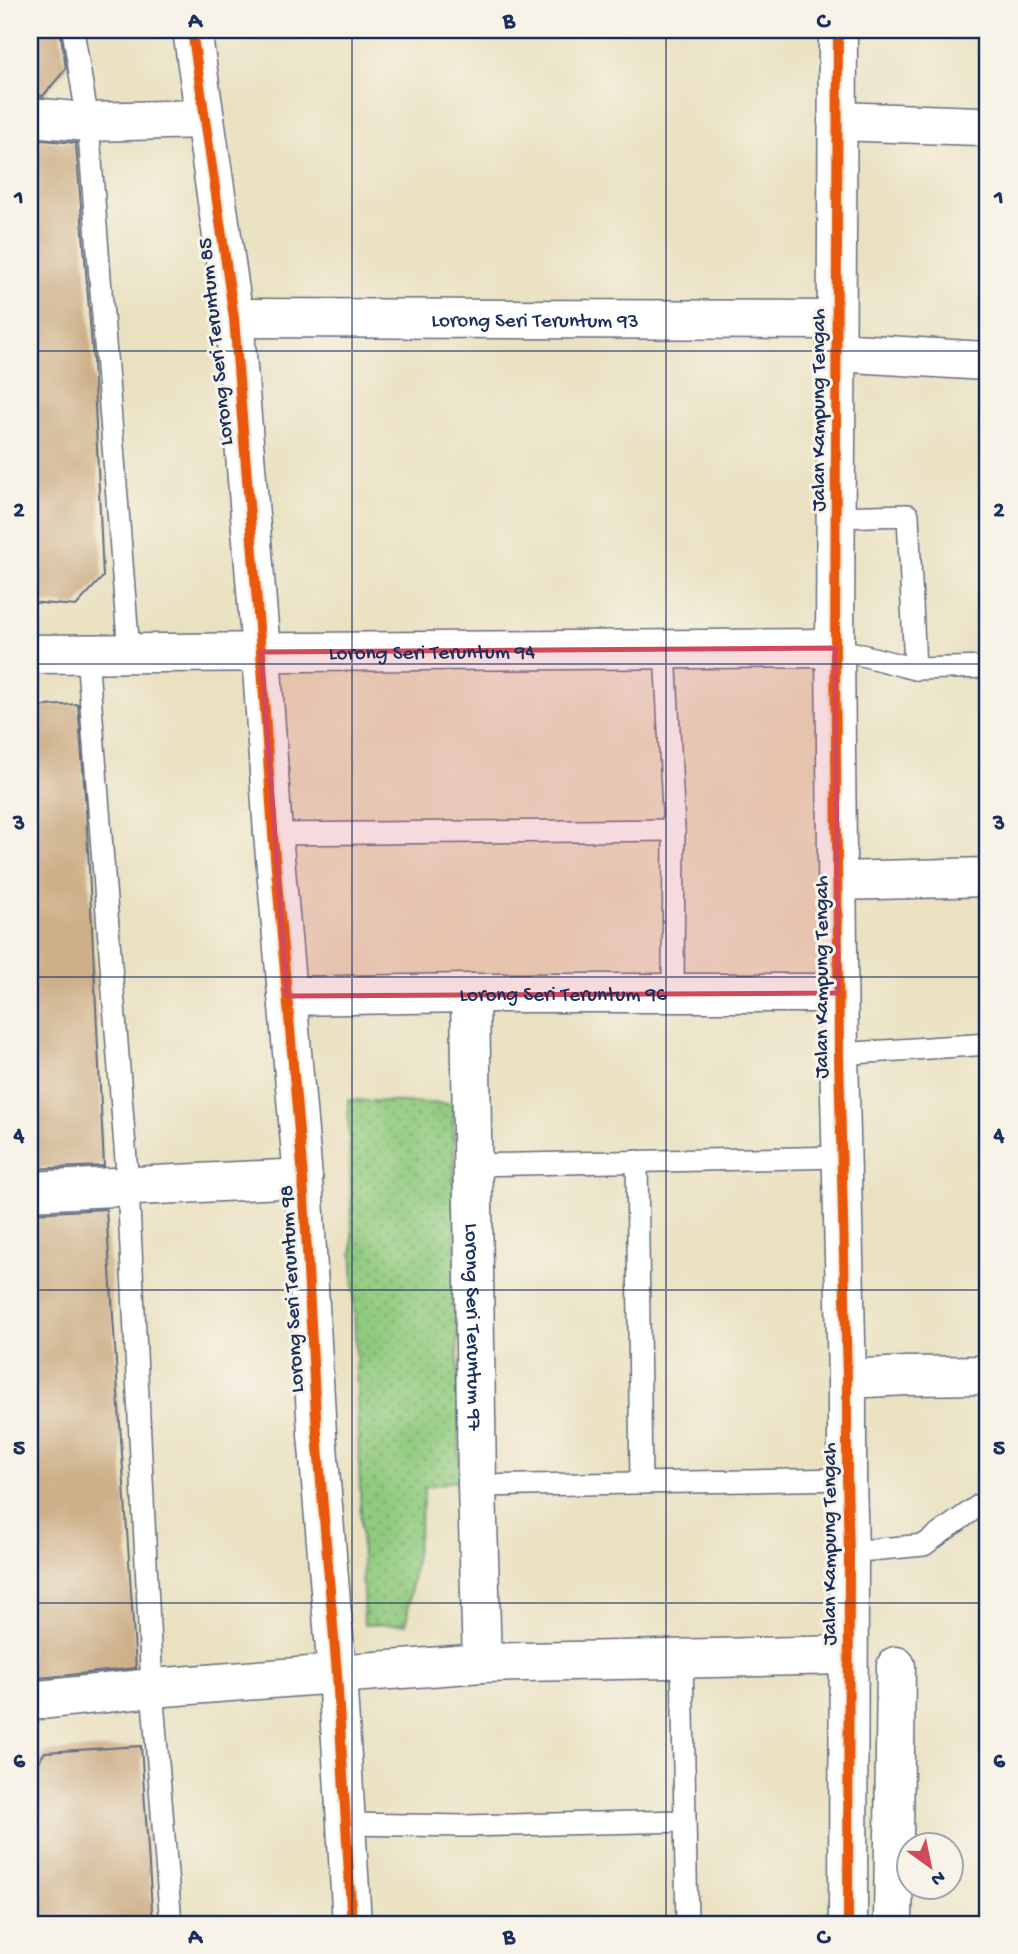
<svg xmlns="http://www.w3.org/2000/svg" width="1018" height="1954" viewBox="0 0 1018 1954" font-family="'Gochi Hand',sans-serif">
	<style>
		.green { fill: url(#green-dots); stroke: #567c6e; stroke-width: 2 }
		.building { fill: #cdb089 }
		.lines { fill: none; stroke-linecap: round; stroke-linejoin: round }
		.lane-casing { stroke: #636d81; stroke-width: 24 }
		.street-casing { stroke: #636d81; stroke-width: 41 }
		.lane { stroke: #fff; stroke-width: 21 }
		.street { stroke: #fff; stroke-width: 38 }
		.cycleway-casing { stroke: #f7f3e8; stroke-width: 15 }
		.cycleway { stroke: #e8590c; stroke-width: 10 }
		.marked { fill: #d1495b; fill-opacity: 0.2; stroke: #d1495b; stroke-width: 5; stroke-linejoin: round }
		.grid { fill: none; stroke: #1b2f5e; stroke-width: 2; stroke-opacity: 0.55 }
		.labels { text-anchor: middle; stroke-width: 6; stroke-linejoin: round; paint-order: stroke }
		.street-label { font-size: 21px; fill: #1b2f5e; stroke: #f7f3e8 }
		.neatline { fill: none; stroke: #1b2f5e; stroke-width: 2.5 }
		.grid-label { font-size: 23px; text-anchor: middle; font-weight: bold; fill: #1b2f5e }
	</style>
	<defs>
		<pattern id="green-dots" width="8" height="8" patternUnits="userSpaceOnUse" patternTransform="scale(1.75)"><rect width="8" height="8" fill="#90ca7e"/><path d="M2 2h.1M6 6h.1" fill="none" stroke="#75a46a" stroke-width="1.8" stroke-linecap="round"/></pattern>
	</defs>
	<rect width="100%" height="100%" fill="#f7f3e8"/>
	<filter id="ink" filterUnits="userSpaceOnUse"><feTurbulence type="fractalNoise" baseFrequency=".0143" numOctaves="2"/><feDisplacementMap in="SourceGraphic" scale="14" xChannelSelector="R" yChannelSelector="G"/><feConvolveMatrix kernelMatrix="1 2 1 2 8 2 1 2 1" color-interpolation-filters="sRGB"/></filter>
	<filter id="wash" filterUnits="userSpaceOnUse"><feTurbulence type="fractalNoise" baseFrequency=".00686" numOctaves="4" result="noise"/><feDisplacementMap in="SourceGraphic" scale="28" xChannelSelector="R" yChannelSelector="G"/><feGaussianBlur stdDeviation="1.57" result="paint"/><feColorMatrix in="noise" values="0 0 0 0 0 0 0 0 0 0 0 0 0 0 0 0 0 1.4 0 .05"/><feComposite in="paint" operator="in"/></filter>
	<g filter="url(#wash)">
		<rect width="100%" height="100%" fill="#eae1c1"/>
		<!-- green -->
		<path class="green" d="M348,1100l105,4 7,376 -35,7 -19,137 -42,1z"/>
		<g id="blocks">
			<!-- building -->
			<g class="building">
				<path d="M30,30h30l6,39 -23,27 -13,-1z"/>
				<path d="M43,140l33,3 17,218 10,216 -27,29 -46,-4v-461z"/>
				<path d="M78,704l8,105 18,357 -74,3v-462z"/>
				<path d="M106,1209l30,459 -106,11v-466z"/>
				<path d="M141,1746l12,178h-123v-149l15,-23z"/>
			</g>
		</g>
	</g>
	<g filter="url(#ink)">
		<use href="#blocks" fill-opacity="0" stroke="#636d81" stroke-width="2"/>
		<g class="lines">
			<defs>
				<g id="lane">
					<path d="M73,30l15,92 41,531"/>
					<path d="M835,517l73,-2 7,154"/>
					<path d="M835,648l80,21 73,-2"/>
					<path d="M665,649l9,181 -1,163"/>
					<path d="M87,654l41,532 24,502 19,236"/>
					<path d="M273,834l401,-4"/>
					<path d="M839,1054l149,-10"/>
					<path d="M637,1161l4,322"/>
					<path d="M473,1165l369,-8"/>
					<path d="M477,1486l370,-7"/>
					<path d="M849,1552l75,-7 64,-46"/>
					<path d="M682,1659l5,265"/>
					<path d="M347,1824l118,2 220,-5"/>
				</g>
				<g id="street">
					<path d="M192,30l42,288 27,334 12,182 30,344 14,256 20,240 15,250"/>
					<path d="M838,30l-3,618 4,406 8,325v100l2,73 -1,372"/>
					<path d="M30,117l58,5 117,-3"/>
					<path d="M837,121l142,5 9,4"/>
					<path id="s1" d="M234,318l602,2"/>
					<path d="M836,352l149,9"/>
					<path id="s2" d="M30,654l805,-6"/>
					<path d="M839,881l149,-4"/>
					<path id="s3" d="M470,993l7,493 5,177"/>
					<path id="s4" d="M287,996l183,-3h368"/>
					<path d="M30,1191l273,-13"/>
					<path d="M847,1379l60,-3 81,-1"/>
					<path d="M30,1701l122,-13 330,-25 366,-8"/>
					<path d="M893,1924l3,-258"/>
				</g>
			</defs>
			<!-- lane casing -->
			<use href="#lane" class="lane-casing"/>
			<!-- street casing -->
			<use href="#street" class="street-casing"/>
			<!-- lane -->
			<use href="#lane" class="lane"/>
			<!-- street -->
			<use href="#street" class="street"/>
			<defs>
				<g id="cycleway">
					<path d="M192,30l42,288 27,334 12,182 30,344 14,256 20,240 15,250"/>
					<path d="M838,30l-3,618 4,406 8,325v100l2,73 -1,372"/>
				</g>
			</defs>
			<!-- cycleway casing -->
			<use href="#cycleway" class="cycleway-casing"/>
			<!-- cycleway -->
			<use href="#cycleway" class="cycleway"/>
		</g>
	</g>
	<!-- marked area -->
	<path class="marked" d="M835,648l3,345 -551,3 -26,-344z"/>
	<!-- grid -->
	<path class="grid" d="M352,30v1894M666,30v1894M30,351h958M30,664h958M30,977h958M30,1290h958M30,1603h958"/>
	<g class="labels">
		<!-- street labels -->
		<g class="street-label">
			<text dy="7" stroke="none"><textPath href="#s1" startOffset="301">Lorong Seri Teruntum 93</textPath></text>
			<text transform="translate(214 342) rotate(-96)" y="7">Lorong Seri Teruntum 85</text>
			<text transform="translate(817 410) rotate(-90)" y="7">Jalan Kampung Tengah</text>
			<text dy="7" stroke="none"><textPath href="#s2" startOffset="402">Lorong Seri Teruntum 94</textPath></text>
			<text transform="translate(820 977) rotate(-90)" y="7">Jalan Kampung Tengah</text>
			<text dy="7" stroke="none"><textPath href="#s4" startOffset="276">Lorong Seri Teruntum 96</textPath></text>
			<text transform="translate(290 1289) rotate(-93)" y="7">Lorong Seri Teruntum 98</text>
			<text dy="7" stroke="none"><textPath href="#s3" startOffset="334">Lorong Seri Teruntum 97</textPath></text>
			<text transform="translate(828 1544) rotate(-90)" y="7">Jalan Kampung Tengah</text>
		</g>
	</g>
	<!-- margin -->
	<rect width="1018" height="1954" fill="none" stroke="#f7f3e8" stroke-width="77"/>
	<!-- north arrow -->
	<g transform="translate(930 1866) rotate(147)"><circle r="33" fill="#f7f3e8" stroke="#9fa5b1" stroke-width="2"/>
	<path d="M0-5L12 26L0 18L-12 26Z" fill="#d1495b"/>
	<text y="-10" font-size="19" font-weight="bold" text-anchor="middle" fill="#1b2f5e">N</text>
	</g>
	<rect x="38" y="38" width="941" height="1878" class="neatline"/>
	<g class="grid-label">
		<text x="195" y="27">A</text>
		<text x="509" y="27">B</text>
		<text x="823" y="27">C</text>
		<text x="19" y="203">1</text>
		<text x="999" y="203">1</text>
		<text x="19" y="516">2</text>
		<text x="999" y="516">2</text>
		<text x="19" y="829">3</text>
		<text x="999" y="829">3</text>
		<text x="19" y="1141">4</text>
		<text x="999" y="1141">4</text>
		<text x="19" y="1454">5</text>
		<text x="999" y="1454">5</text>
		<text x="19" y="1767">6</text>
		<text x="999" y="1767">6</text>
		<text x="195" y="1943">A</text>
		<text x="509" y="1943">B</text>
		<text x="823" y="1943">C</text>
	</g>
</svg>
